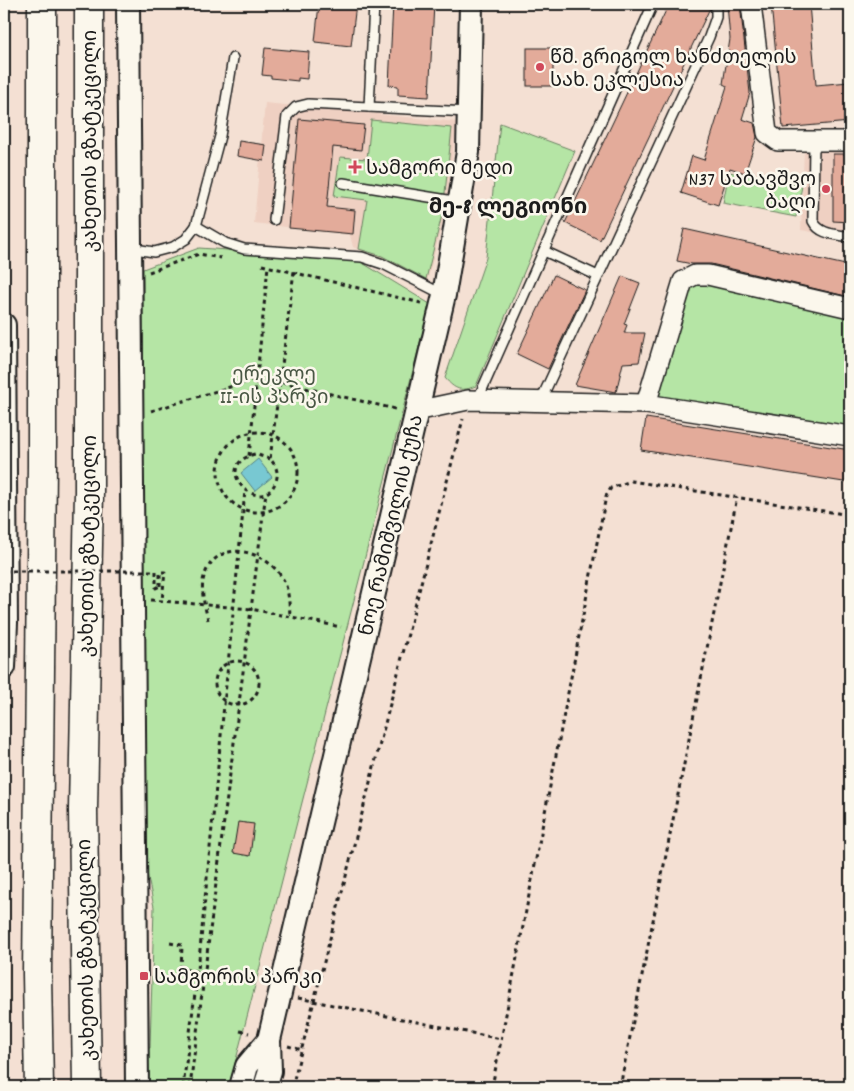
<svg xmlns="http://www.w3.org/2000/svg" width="854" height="1091" viewBox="0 0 854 1091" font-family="Dekko,'Noto Sans Georgian',sans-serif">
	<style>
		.built { fill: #efd0c2 }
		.green { fill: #b5e5a5; stroke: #688060 }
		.water { fill: #78c8d2; stroke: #538389 }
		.building { fill: #e3ab9a; stroke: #1c1c1c }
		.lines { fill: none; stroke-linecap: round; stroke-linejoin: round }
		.service-casing { stroke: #1c1c1c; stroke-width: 12 }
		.minor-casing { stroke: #1c1c1c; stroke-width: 22 }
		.tertiary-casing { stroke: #1c1c1c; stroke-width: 26 }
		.trunk-casing { stroke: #1c1c1c; stroke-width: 31 }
		.path { stroke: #1c1c1c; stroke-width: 3; stroke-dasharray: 4 4; stroke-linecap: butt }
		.service { stroke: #fbf7ec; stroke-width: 9 }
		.minor { stroke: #fbf7ec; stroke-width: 19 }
		.tertiary { stroke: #fbf7ec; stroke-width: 22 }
		.trunk { stroke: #fbf7ec; stroke-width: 28 }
		.path-bridge { stroke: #1c1c1c; stroke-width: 3; stroke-dasharray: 4 4; stroke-linecap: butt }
		.poi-dot { fill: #d1495b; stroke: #fbf7ec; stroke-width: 2 }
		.labels { text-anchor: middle; stroke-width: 5; stroke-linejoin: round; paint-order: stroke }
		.poi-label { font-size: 20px; fill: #1c1c1c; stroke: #fbf7ec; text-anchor: start }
		.street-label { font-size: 20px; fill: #1c1c1c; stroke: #fbf7ec }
		.park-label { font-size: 20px; fill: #4a5845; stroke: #fbf7ec }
		.quarter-label { font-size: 22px; font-weight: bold; fill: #1c1c1c; stroke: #fbf7ec }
	</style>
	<rect width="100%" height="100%" fill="#f4e0d3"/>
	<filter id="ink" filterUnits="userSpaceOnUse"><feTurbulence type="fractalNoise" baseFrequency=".02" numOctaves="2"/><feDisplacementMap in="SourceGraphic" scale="10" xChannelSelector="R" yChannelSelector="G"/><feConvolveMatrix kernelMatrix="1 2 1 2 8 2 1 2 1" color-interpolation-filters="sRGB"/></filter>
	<g filter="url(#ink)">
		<!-- built -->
		<g class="built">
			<path d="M265,103l192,19 -12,91 -18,69 -74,-35 -3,-12 -96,-12z"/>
			<path d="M850,148v91l-49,-9 3,-81z"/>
		</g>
		<!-- green -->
		<g class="green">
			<path d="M371,120l81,8 -9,83 -17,68 -44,-23 -23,-7 8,-49 -33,-4 6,-39 27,2z"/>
			<path d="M500,123l75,28 -99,235c-15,6 -21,4 -31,-8l41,-120z"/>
			<path d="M729,172l73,14 -6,31 -73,-14z"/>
			<path d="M199,248l157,11 74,45 -201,783h-87l1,-40 7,1 4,-141 -10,-49 -1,-589z"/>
			<path d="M704,282l146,34v114l-194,-30 35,-115z"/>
		</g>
		<!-- water -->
		<path class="water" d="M258,459l14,18 -17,14 -14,-18z"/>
		<!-- building -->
		<g class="building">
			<path d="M319,4h37l-5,42 -36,-4z"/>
			<path d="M393,4h41l-5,93 -31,-2v-9l-9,-1z"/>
			<path d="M669,4h41v4l-110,232 -35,-17z"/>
			<path d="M727,4h13l10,89 -8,26 12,4 3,14 -12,36 -15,-5 -12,37 -37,-12 11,-37 12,4 23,-74 -4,-2 7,-45z"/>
			<path d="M771,4h38l7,81 33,-3 1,40 -67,6z"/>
			<path d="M265,48l44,4 -2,27 -9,-1v3l-27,-3v-2l-9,-1z"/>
			<rect x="527" y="48" width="26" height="38"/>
			<path d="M299,119l65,6 -3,25 -28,-3 -6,60 28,3 -2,24 -64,-6z"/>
			<path d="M239,141l27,4 -2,16 -27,-5z"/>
			<path d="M833,154h17v68l-17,-1z"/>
			<path d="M684,229l166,37v31l-139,-33h-19l-15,-3z"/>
			<path d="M554,275l31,15 -37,79 -31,-15z"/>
			<path d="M622,276l18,7 -16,41 3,1 -3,8h21l-6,29 -16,1 -7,29 -41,-7z"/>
			<path d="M646,418l204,32v33l-209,-33z"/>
			<path d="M238,822l16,2 -4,32 -17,-3z"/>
		</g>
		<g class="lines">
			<defs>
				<g id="service">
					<path d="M369,107l5,-103"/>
					<path d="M814,141l-1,80c7,14 23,13 37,16"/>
					<path d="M343,183l117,19"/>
					<path d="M274,220l13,-104 9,-9 12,-3 161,8"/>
					<path d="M196,226l29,17 19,6 118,8 21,7 61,31"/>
					<path d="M132,245l3,4 19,3 19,-5 13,-8 10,-13 24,-90 13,-78"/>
					<path d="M544,251l54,25"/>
					<path d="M477,401l176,-397"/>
					<path d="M540,402l169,-365 7,-20v-13"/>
				</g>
				<g id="minor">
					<path d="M751,4l16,129 11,8h72"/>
					<path d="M646,404l37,-123 12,-6h13l142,33"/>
					<path d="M416,411l52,-11 178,4 204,32"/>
				</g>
				<g id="tertiary">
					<path d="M128,4l9,1083"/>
					<path d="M4,325l2,298 -2,44"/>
					<path d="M241,1087l6,-21 22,-26"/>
					<path d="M265,1087l5,-16 -1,-31 175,-745 24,-143 3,-148"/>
				</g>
				<g id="trunk">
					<path d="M39,1087l-2,-113 5,-509v-461"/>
					<path d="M87,1087l-4,-277 6,-318v-488"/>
				</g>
			</defs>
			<!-- service casing -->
			<use href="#service" class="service-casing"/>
			<!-- minor casing -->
			<use href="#minor" class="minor-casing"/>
			<!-- tertiary casing -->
			<use href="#tertiary" class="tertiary-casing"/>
			<!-- trunk casing -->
			<use href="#trunk" class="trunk-casing"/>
			<!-- path -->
			<g class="path">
				<path d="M262,265l159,38"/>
				<path d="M149,272l50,-18 22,4"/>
				<path d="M151,411l105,-32 24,3 115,27"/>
				<circle cx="258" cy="472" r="40"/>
				<path d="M249,456l19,-190"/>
				<path d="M270,459l-15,-5c-47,12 6,66 21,27 3,-8 0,-16 -6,-22l24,-188"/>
				<path d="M160,586v-14h5l-3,28"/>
				<path d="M151,600l100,9 90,18"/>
				<path d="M208,620c-3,-14 -9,-32 -3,-46 14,-38 64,-23 79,7 5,10 5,23 6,34"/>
				<circle cx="237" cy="683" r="22"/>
				<path d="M170,943l12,2 -1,24 71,11"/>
				<path d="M298,998l203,41"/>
				<path d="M240,1031l9,2"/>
				<path d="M288,1046l14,4"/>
				<path d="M183,1087l15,-117 47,-479"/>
				<path d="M190,1087l76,-595"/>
				<path d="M292,1087l171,-668"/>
				<path d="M492,1087l114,-591 5,-8 20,-7 219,34"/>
				<path d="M620,1087l117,-590"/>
			</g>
			<!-- service -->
			<use href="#service" class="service"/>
			<!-- minor -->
			<use href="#minor" class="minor"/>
			<!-- tertiary -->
			<use href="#tertiary" class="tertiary"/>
			<!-- trunk -->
			<use href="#trunk" class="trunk"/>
			<!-- path-bridge -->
			<path class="path-bridge" d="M4,571h152v17l4,-2"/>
		</g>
	</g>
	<!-- markers -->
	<g class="poi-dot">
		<circle cx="540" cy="67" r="5"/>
		<path d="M352.5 159.5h5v5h5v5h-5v5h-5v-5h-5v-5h5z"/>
		<circle cx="826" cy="189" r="5"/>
		<rect x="139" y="971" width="10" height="10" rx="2.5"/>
	</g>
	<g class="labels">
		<!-- poi labels -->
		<g class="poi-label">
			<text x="550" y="63">წმ. გრიგოლ ხანძთელის<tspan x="550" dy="23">სახ. ეკლესია</tspan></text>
			<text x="366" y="174">სამგორი მედი</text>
			<text x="816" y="185" text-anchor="end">N37 საბავშვო<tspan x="816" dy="23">ბაღი</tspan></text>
			<text x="154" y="983">სამგორის პარკი</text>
		</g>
		<!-- street labels -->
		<g class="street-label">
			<text transform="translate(89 141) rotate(-90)" y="7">კახეთის გზატკეცილი</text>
			<text transform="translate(390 525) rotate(-77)" y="7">ნოე რამიშვილის ქუჩა</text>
			<text transform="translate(87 546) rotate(-89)" y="7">კახეთის გზატკეცილი</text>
			<text transform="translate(85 950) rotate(-91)" y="7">კახეთის გზატკეცილი</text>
		</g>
		<!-- park labels -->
		<g class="park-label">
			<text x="274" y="380">ერეკლე<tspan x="274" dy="23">II-ის პარკი</tspan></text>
		</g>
		<!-- quarter labels -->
		<g class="quarter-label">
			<text x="508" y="213">მე-8 ლეგიონი</text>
		</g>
	</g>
	<!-- margin -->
	<rect width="854" height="1091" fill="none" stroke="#fbf7ec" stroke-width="20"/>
	<rect x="10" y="10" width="834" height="1071" fill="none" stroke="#1c1c1c" stroke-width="2" filter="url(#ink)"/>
</svg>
